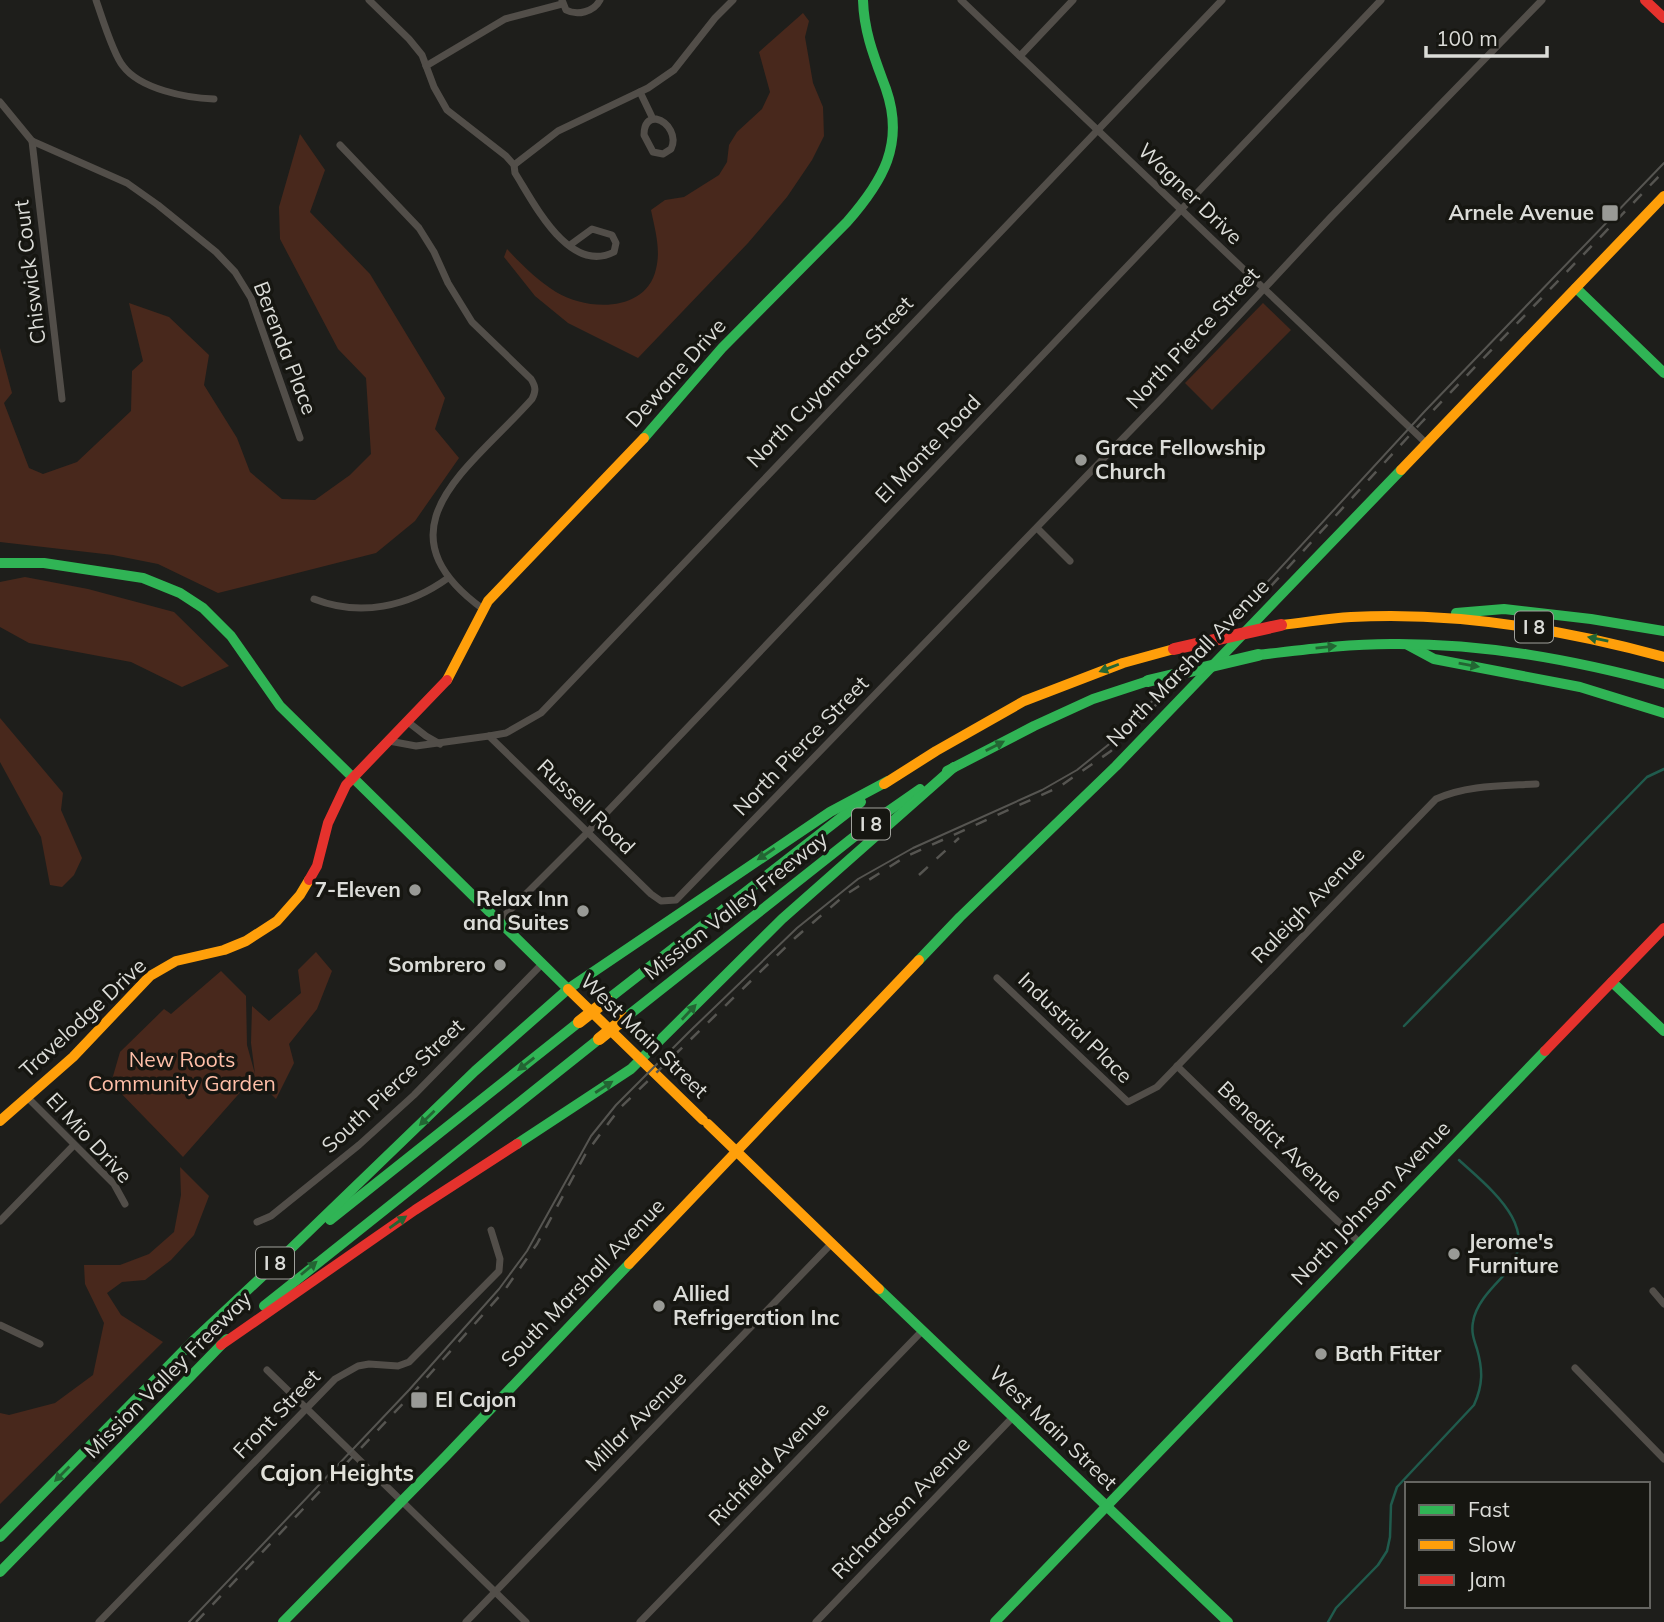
<svg xmlns="http://www.w3.org/2000/svg" width="1664" height="1622" viewBox="0 0 1664 1622" font-family="Mulish,sans-serif">
	<style>
		.green { fill: #48281c }
		.lines { fill: none; stroke-linecap: round; stroke-linejoin: round }
		.stream { stroke: #205b4d; stroke-width: 2.5 }
		.street { stroke: #524e49; stroke-width: 7 }
		.fast { stroke: #30b455; stroke-width: 10 }
		.slow { stroke: #ff9f0a; stroke-width: 10 }
		.jam { stroke: #e5322d; stroke-width: 10 }
		.tram { stroke: #565551; stroke-width: 2 }
		.rail { stroke: #565551; stroke-width: 2.5; stroke-dasharray: 12 12; stroke-linecap: butt }
		.fast-bridge { stroke: #30b455; stroke-width: 12 }
		.slow-bridge { stroke: #ff9f0a; stroke-width: 12 }
		.jam-bridge { stroke: #e5322d; stroke-width: 12 }
		.oneway { fill: #236533 }
		.poi-dot { fill: #999a96; stroke: #161611; stroke-width: 2.5 }
		.labels { text-anchor: middle; stroke-width: 7; stroke-linejoin: round; paint-order: stroke }
		.shield { fill: #161611; stroke: #a0a19c; stroke-width: 2 }
		.shield-label { font-size: 19px; font-weight: bold; fill: #dbdcd8 }
		.street-label { font-size: 21px; fill: #dbdcd8; stroke: #161611 }
		.poi-label { font-size: 21px; font-weight: bold; fill: #dbdcd8; stroke: #161611; text-anchor: start }
		.park-label { font-size: 21px; fill: #ffbfa8; stroke: #161611 }
		.neighbourhood-label { font-size: 23px; font-weight: bold; fill: #e1e1da; stroke: #161611 }
	</style>
	<rect width="100%" height="100%" fill="#1e1e1b"/>
	<!-- green -->
	<g class="green">
		<path d="M803,13l6,8 -4,16 8,46 10,24 1,29 -12,24 -25,37 -39,46 -110,115 -70,-35 -33,-27 -31,-39 3,-8c14,15 31,32 49,43 31,19 90,21 100,-23 5,-20 -1,-39 -5,-59l14,-10 19,-3 35,-22 8,-13 2,-17 8,-13 25,-23 8,-17 -11,-40z"/>
		<path d="M300,134l25,36 -15,42 60,62 75,124 -10,31 24,29 -44,63 -39,32 -158,40 -60,-29 -45,-9 -113,-13v-194l12,45 -8,10 25,65 14,6 34,-12 54,-51 1,-40 11,-10 -14,-58 40,14 40,38 -5,30 33,53 13,34 32,27 33,1 35,-25 21,-21 -5,-76 -28,-29 -58,-110 -1,-32z"/>
		<path d="M1263,303l28,27 -79,80 -27,-27z"/>
		<path d="M25,577l63,12 86,23 55,54 -47,21 -51,-25 -102,-19 -29,-16v-45z"/>
		<path d="M0,718l63,75 -2,17 21,48 -8,17 -12,12 -12,-2 -9,-48 -41,-75z"/>
		<path d="M316,952l16,19 -15,38 -28,35 5,19 -18,36 -20,-20 -2,-5 -10,14 -61,69 -72,-74 9,-31 44,-43 7,5 50,-43 25,25 1,49 8,29 -4,-31 1,-37 17,15 32,-28 -3,-23z"/>
		<path d="M180,1167l29,29 -15,39 -23,25 -26,20 -23,2 -15,11 14,22 42,27 -163,162v-91l9,2 46,-12 38,-28 11,-52 -19,-39 -1,-19h36l29,-11 25,-22 7,-37z"/>
	</g>
	<g class="lines">
		<!-- stream -->
		<g class="stream">
			<path d="M1404,1026l243,-249 17,-8"/>
			<path d="M1328,1622l8,-14 42,-43 9,-14 3,-14 1,-32 6,-18 77,-82c9,-20 9,-35 3,-56 -3,-9 -6,-17 -4,-27 3,-19 19,-34 32,-48 40,-45 -16,-86 -46,-114"/>
		</g>
		<!-- street -->
		<g class="street">
			<path d="M96,0c6,17 17,54 27,66 17,23 63,32 91,33"/>
			<path d="M369,0l40,39 13,16 12,32 13,23 59,46 8,9 1,8c19,30 54,102 99,79l2,-9 -4,-8 -20,-6 -22,16"/>
			<path d="M562,0l4,10c11,6 28,2 34,-10"/>
			<path d="M961,0l465,443"/>
			<path d="M1020,56l53,-56"/>
			<path d="M426,66l79,-47 57,-15"/>
			<path d="M640,92l13,27"/>
			<path d="M0,102l32,39 95,42 31,22 58,47 19,20 16,26 49,140"/>
			<path d="M656,119c13,3 21,18 15,30l-8,5 -10,-2 -9,-17c0,-9 3,-16 12,-16z"/>
			<path d="M32,141l30,258"/>
			<path d="M340,145l79,83 15,24 14,31 24,39 59,57c5,8 5,12 1,20 -60,68 -160,129 -49,210"/>
			<path d="M514,165l44,-34 90,-43 26,-18 41,-52 18,-18"/>
			<path d="M1037,528l33,33"/>
			<path d="M314,599c46,18 94,8 134,-21"/>
			<path d="M408,722l18,14 14,8"/>
			<path d="M489,736l162,158 10,7 15,-1 486,-502 168,-180 212,-218"/>
			<path d="M389,741l27,5 73,-10 17,-3 35,-20 681,-713"/>
			<path d="M499,921l88,-88 794,-833"/>
			<path d="M997,978l131,124 29,-15 279,-288c31,-14 66,-13 100,-15"/>
			<path d="M1177,1066l183,177"/>
			<path d="M27,1097l87,87 11,20"/>
			<path d="M0,1221l74,-76"/>
			<path d="M257,1222l14,-6 88,-71 55,-50 129,-132"/>
			<path d="M1653,1291l11,13"/>
			<path d="M0,1325l40,19"/>
			<path d="M1575,1368l89,91"/>
			<path d="M267,1370l259,252"/>
			<path d="M99,1622l236,-243 23,-13 11,-2 29,2 11,-4 90,-91 1,-12 -9,-29"/>
			<path d="M466,1622l365,-378"/>
			<path d="M640,1622l283,-292"/>
			<path d="M816,1622l196,-204"/>
		</g>
		<!-- fast -->
		<g class="fast">
			<path d="M1576,288l88,85"/>
			<path d="M644,438l78,-90 125,-126c36,-41 58,-78 39,-133 -11,-30 -22,-56 -23,-89"/>
			<path d="M0,563h44l99,15 37,15 23,15 28,28 49,70 288,283"/>
			<path d="M1456,613l48,-4 87,10 73,12"/>
			<path d="M1408,645l26,14 146,28 84,26"/>
			<path d="M1258,655c44,-5 88,-11 133,-11 93,-1 183,16 273,40"/>
			<path d="M947,771l87,-45 59,-27 55,-18"/>
			<path d="M919,960l41,-43 156,-151 285,-296"/>
			<path d="M1612,982l52,49"/>
			<path d="M607,1000l254,-198"/>
			<path d="M625,1018l249,-197 46,-32"/>
			<path d="M517,1144l114,-75 151,-150 172,-152"/>
			<path d="M330,1220l249,-198"/>
			<path d="M277,1262l198,-191 93,-82 262,-177 58,-31"/>
			<path d="M879,1289l349,333"/>
			<path d="M264,1306l335,-267"/>
			<path d="M0,1537l193,-196 90,-84"/>
			<path d="M0,1572l227,-233"/>
			<path d="M283,1622l163,-166 183,-192"/>
			<path d="M995,1622l550,-571"/>
		</g>
		<!-- slow -->
		<g class="slow">
			<path d="M1401,470l263,-274"/>
			<path d="M1281,625c23,-2 46,-7 70,-8 106,-6 211,12 313,40"/>
			<path d="M447,680l41,-79 156,-163"/>
			<path d="M884,784l52,-33 88,-50 99,-38 51,-14"/>
			<path d="M568,989l135,131"/>
			<path d="M0,1121l73,-64 77,-81 26,-15 48,-11 22,-9 31,-20 23,-26 9,-15"/>
			<path d="M708,1124l171,165"/>
			<path d="M629,1264l290,-304"/>
		</g>
		<!-- jam -->
		<g class="jam">
			<path d="M1645,0l19,18"/>
			<path d="M309,880l8,-14 11,-43 18,-38 101,-105"/>
			<path d="M1545,1051l119,-123"/>
			<path d="M221,1345l194,-135 102,-66"/>
		</g>
		<!-- tram -->
		<path class="tram" d="M189,1622l220,-232 90,-101 28,-38 64,-115 25,-31 74,-74 107,-103 61,-49 55,-31 129,-58 35,-20 36,-29 124,-126 188,-204 239,-248"/>
		<!-- rail -->
		<g class="rail">
			<path d="M919,875l40,-37"/>
			<path d="M196,1622l217,-229 91,-102 33,-47 49,-91 34,-45 175,-170 50,-43 60,-38 154,-70 52,-36 148,-152 161,-175 244,-253"/>
		</g>
		<!-- fast-bridge -->
		<path class="fast-bridge" d="M1148,681l110,-26"/>
		<!-- slow-bridge -->
		<g class="slow-bridge">
			<path d="M579,1022l28,-22"/>
			<path d="M599,1039l26,-21"/>
		</g>
		<!-- jam-bridge -->
		<path class="jam-bridge" d="M1174,649l107,-24"/>
	</g>
	<!-- one-way arrows -->
	<defs><path id="oneway-solid" d="M-6-.8H1V-3.2L6.5 0L1 3.2V.8H-6Z" transform="scale(1.75)"/></defs>
	<g class="oneway">
		<use href="#oneway-solid" transform="translate(1598 639) rotate(-169)"/>
		<use href="#oneway-solid" transform="translate(1326 647) rotate(-6)"/>
		<use href="#oneway-solid" transform="translate(1469 665) rotate(10)"/>
		<use href="#oneway-solid" transform="translate(1109 668) rotate(159)"/>
		<use href="#oneway-solid" transform="translate(995 746) rotate(-27)"/>
		<use href="#oneway-solid" transform="translate(766 854) rotate(146)"/>
		<use href="#oneway-solid" transform="translate(689 1012) rotate(-47)"/>
		<use href="#oneway-solid" transform="translate(526 1064) rotate(142)"/>
		<use href="#oneway-solid" transform="translate(604 1087) rotate(-33)"/>
		<use href="#oneway-solid" transform="translate(427 1118) rotate(136)"/>
		<use href="#oneway-solid" transform="translate(398 1222) rotate(-35)"/>
		<use href="#oneway-solid" transform="translate(309 1268) rotate(-40)"/>
		<use href="#oneway-solid" transform="translate(62 1474) rotate(135)"/>
	</g>
	<!-- markers -->
	<g class="poi-dot">
		<rect x="1601" y="204" width="18" height="18" rx="3.5"/>
		<circle cx="1081" cy="460" r="7"/>
		<circle cx="415" cy="890" r="7"/>
		<circle cx="583" cy="911" r="7"/>
		<circle cx="500" cy="965" r="7"/>
		<circle cx="1454" cy="1254" r="7"/>
		<circle cx="659" cy="1306" r="7"/>
		<circle cx="1321" cy="1354" r="7"/>
		<rect x="410" y="1391" width="18" height="18" rx="3.5"/>
	</g>
	<g class="labels">
		<!-- shield labels -->
		<g class="shield">
			<rect x="1515" y="611.5" width="38" height="31" rx="5"/>
			<rect x="852" y="808.5" width="38" height="31" rx="5"/>
			<rect x="256" y="1247.5" width="38" height="31" rx="5"/>
		</g>
		<g class="shield-label">
			<text x="1534" y="634">I 8</text>
			<text x="871" y="831">I 8</text>
			<text x="275" y="1270">I 8</text>
		</g>
		<!-- street labels -->
		<g class="street-label">
			<text transform="translate(1190 194) rotate(44)" y="7">Wagner Drive</text>
			<text transform="translate(30 272) rotate(-97)" y="7">Chiswick Court</text>
			<text transform="translate(1193 338) rotate(-47)" y="7">North Pierce Street</text>
			<text transform="translate(285 348) rotate(69)" y="7">Berenda Place</text>
			<text transform="translate(676 373) rotate(-48)" y="7">Dewane Drive</text>
			<text transform="translate(830 382) rotate(-46)" y="7">North Cuyamaca Street</text>
			<text transform="translate(928 449) rotate(-46)" y="7">El Monte Road</text>
			<text transform="translate(1188 663) rotate(-46)" y="7">North Marshall Avenue</text>
			<text transform="translate(801 746) rotate(-46)" y="7">North Pierce Street</text>
			<text transform="translate(586 807) rotate(44)" y="7">Russell Road</text>
			<text transform="translate(1308 905) rotate(-46)" y="7">Raleigh Avenue</text>
			<text transform="translate(736 906) rotate(-38)" y="7">Mission Valley Freeway</text>
			<text transform="translate(83 1018) rotate(-43)" y="7">Travelodge Drive</text>
			<text transform="translate(1075 1028) rotate(44)" y="7">Industrial Place</text>
			<text transform="translate(644 1036) rotate(44)" y="7">West Main Street</text>
			<text transform="translate(393 1086) rotate(-43)" y="7">South Pierce Street</text>
			<text transform="translate(89 1138) rotate(47)" y="7">El Mio Drive</text>
			<text transform="translate(1280 1142) rotate(44)" y="7">Benedict Avenue</text>
			<text transform="translate(1371 1203) rotate(-46)" y="7">North Johnson Avenue</text>
			<text transform="translate(583 1283) rotate(-46)" y="7">South Marshall Avenue</text>
			<text transform="translate(168 1375) rotate(-45)" y="7">Mission Valley Freeway</text>
			<text transform="translate(277 1414) rotate(-46)" y="7">Front Street</text>
			<text transform="translate(636 1421) rotate(-45)" y="7">Millar Avenue</text>
			<text transform="translate(1053 1428) rotate(44)" y="7">West Main Street</text>
			<text transform="translate(769 1464) rotate(-46)" y="7">Richfield Avenue</text>
			<text transform="translate(901 1508) rotate(-46)" y="7">Richardson Avenue</text>
		</g>
		<!-- poi labels -->
		<g class="poi-label">
			<text x="1594" y="220" text-anchor="end">Arnele Avenue</text>
			<text x="1095" y="455">Grace Fellowship<tspan x="1095" dy="24">Church</tspan></text>
			<text x="401" y="897" text-anchor="end">7-Eleven</text>
			<text x="569" y="906" text-anchor="end">Relax Inn<tspan x="569" dy="24">and Suites</tspan></text>
			<text x="486" y="972" text-anchor="end">Sombrero</text>
			<text x="1468" y="1249">Jerome's<tspan x="1468" dy="24">Furniture</tspan></text>
			<text x="673" y="1301">Allied<tspan x="673" dy="24">Refrigeration Inc</tspan></text>
			<text x="1335" y="1361">Bath Fitter</text>
			<text x="435" y="1407">El Cajon</text>
		</g>
		<!-- park labels -->
		<g class="park-label">
			<text x="182" y="1067">New Roots<tspan x="182" dy="24">Community Garden</tspan></text>
		</g>
		<!-- neighbourhood labels -->
		<g class="neighbourhood-label">
			<text x="337" y="1481">Cajon Heights</text>
		</g>
	</g>
	<!-- legend -->
	<rect x="1405" y="1482" width="245" height="126" fill="#161611" stroke="#656561" stroke-width="2"/>
	<rect x="1419" y="1505" width="35" height="10" fill="#30b455" stroke="#656561" stroke-width="2"/>
	<text x="1468" y="1517" font-size="21" fill="#dbdcd8">Fast</text>
	<rect x="1419" y="1540" width="35" height="10" fill="#ff9f0a" stroke="#656561" stroke-width="2"/>
	<text x="1468" y="1552" font-size="21" fill="#dbdcd8">Slow</text>
	<rect x="1419" y="1575" width="35" height="10" fill="#e5322d" stroke="#656561" stroke-width="2"/>
	<text x="1468" y="1587" font-size="21" fill="#dbdcd8">Jam</text>
	<!-- scale -->
	<path d="M1426 46v10h121v-10" fill="none" stroke="#dbdcd8" stroke-width="3.5"/>
	<text x="1436" y="46" font-size="21" fill="#dbdcd8" stroke="#161611" stroke-width="5" paint-order="stroke">100 m</text>
</svg>
